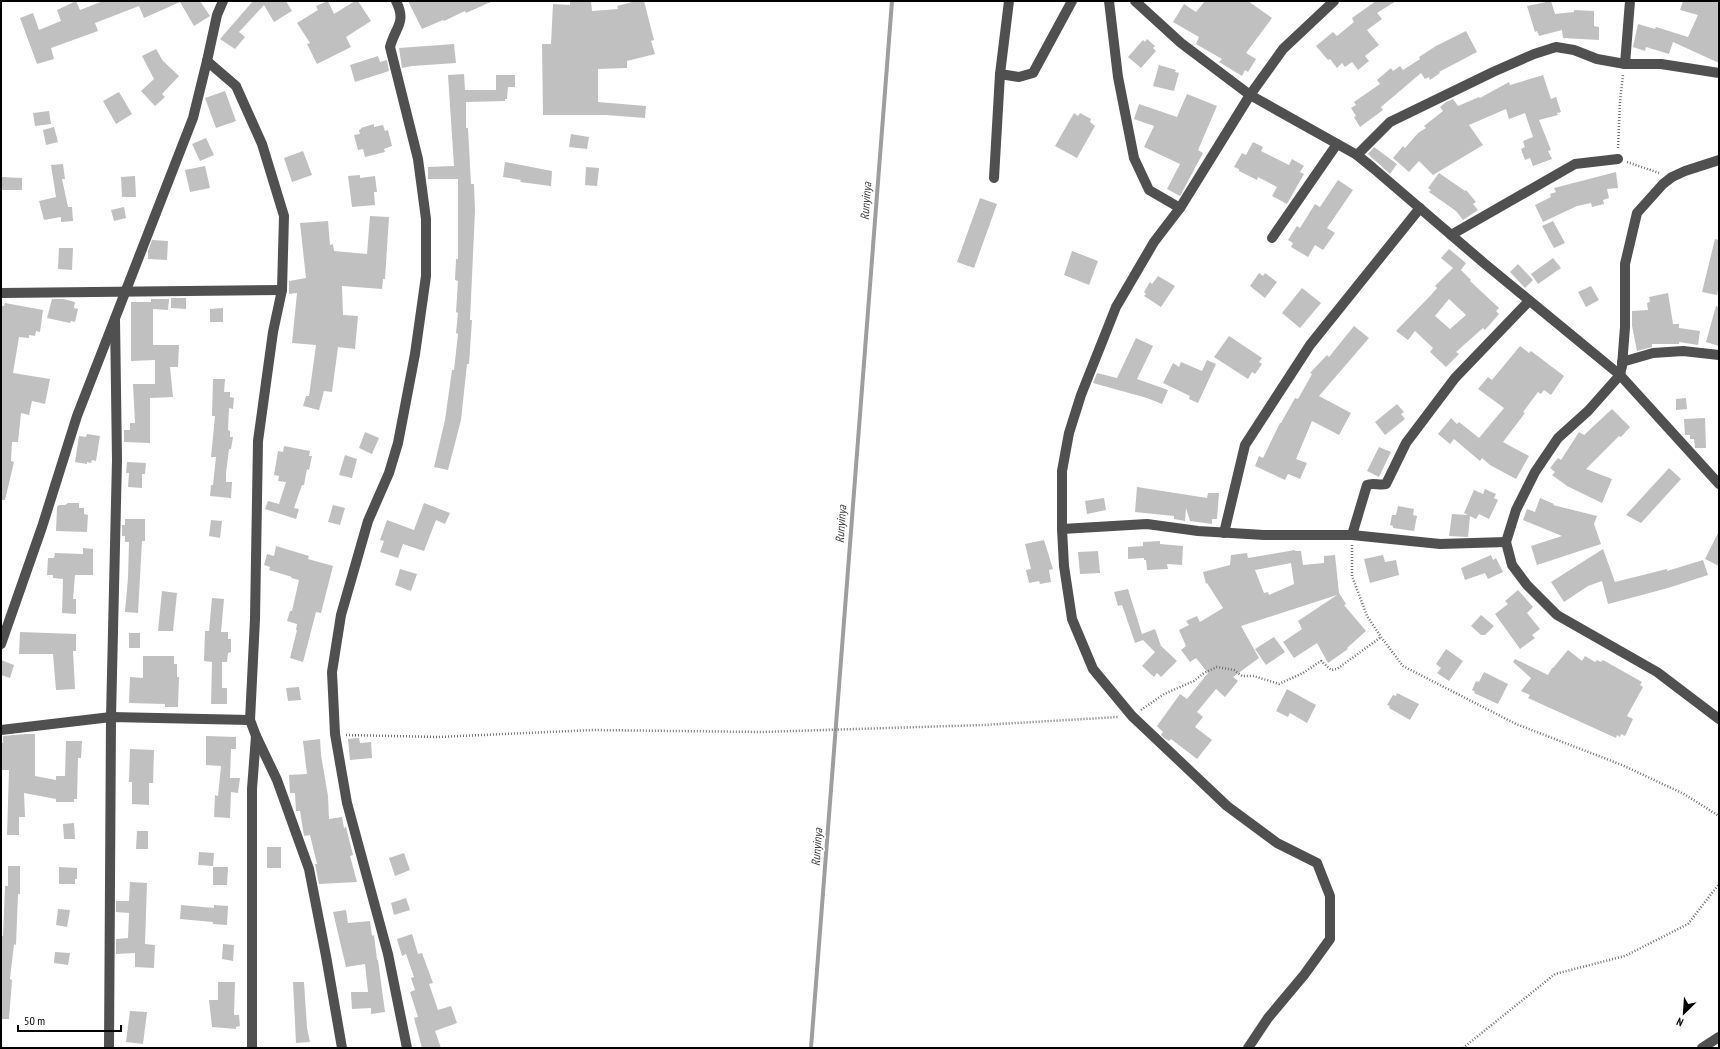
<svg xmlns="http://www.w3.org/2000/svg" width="1720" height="1049" viewBox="0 0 1720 1049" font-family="'PT Sans Narrow',sans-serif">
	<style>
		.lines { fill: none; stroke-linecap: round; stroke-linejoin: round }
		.stream { stroke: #9e9e9e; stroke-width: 4 }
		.building { fill: #c0c0c0; fill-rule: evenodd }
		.path { stroke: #727272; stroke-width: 2.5; stroke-dasharray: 1 2; stroke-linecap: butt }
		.minor { stroke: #505050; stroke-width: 10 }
		.labels { text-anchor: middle; stroke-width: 3.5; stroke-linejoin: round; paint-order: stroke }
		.water-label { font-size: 12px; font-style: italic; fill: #3f3f3f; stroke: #fff }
	</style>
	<rect width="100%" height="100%" fill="#fff"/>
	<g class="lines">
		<!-- stream -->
		<path class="stream" d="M811,1048l81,-1047"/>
	</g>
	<!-- building -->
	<g class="building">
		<path d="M76,1l4,9 23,-9h97l10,15 -16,10 -14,-24 -36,16 -5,-12 -44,17 3,8 -47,17 3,11 -17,5 -17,-46 13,-5 6,17 22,-9 -4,-11z"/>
		<path d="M253,1h33l6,10 -18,11 -10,-17 -25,27 6,5 -10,12 -15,-10z"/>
		<path d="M328,1l6,13 21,-13h3l13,20 -25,16 5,10 -34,17 -10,-20 3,-1 -13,-20 21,-13 -2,-4z"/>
		<path d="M408,1h85l-27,12 -1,-2 -21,10 -1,-1 -21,9z"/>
		<path d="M570,1h21l1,10 26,-2 -1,-3 19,-5h8l10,39 -3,1 4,13 -28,7v7l-29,1v33l48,4 -1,12 -39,-3h-63l-1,-71h9l2,-40 17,1z"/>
		<path d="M1205,1h43l24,17 -26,35 10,6 -8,13 -3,-2 -3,6 -23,-14 3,-3 -26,-15 3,-7 -26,-15 11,-18 12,8z"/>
		<path d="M1376,1h20l-19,12 5,6 -15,11 12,15 -14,11 4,5 -11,9 -6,-8 -7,5 -3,-4 -5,5 -7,-9 -2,1 -12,-14 17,-14 4,4 17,-14 -2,-4z"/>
		<path d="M1551,1l4,13 19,-2v-2l20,1v15l5,1v13l-36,-2 -1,-8 -23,6 -2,-5 -2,1 -8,-26z"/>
		<path d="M1683,1h36v62l-46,-21 -4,12 -23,-7 -1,4 -12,-4 5,-23 17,5 1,-2 32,10 10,-22 -18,-5z"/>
		<path d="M1466,31l11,21 -38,20 1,1 -10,7 -1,-3 -4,2 -4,-6 -40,34 2,3 -23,17 -6,-10 2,-1 -5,-8 5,-3 -2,-3 26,-18 -3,-4 14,-12 2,3 7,-5 3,4 17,-11 -1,-2 17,-11z"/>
		<path d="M1147,39l8,7 -2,2 3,3 -15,17 -13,-11 15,-17 2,2z"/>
		<path d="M454,44l2,19 -44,3 -10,2 -3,-20z"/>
		<path d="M156,49l7,12 16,15 -17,18 3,3 -10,9 -14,-15 13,-12 -12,-23z"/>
		<path d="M378,56l2,6 7,-2 2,11 -34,11 -5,-17z"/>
		<path d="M1159,65l17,5 -1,2 4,1 -5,18 -21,-5z"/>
		<path d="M464,74l1,16h31v-15h19v12h-7l-1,12h-2v2l-39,1v26h2l3,56h3l1,27 -5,109h2l-3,44h-2l-6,56 -13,50 -14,-3 11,-47 7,-50h2l4,-36 -2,-1 2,-20 -2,-1 2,-31 -3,-1 1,-21h2v-80h-30v-12l26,-1 -6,-91z"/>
		<path d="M1543,75l8,24 5,-2 5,15 -4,1 1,2 -19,5 12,30 -3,1 4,8 -19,7 -3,-8 -5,2 -4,-11 4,-2 -2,-6 10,-4 -8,-24 -16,6 -3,-10 -37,16 14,20 -50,30 -14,-14 -10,11 -16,-14 10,-12 2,2 13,-15 8,-5 -2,-2 19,-15 -3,-4 6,-5 7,-3 5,7 21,-9 1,1 29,-16 1,3z"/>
		<path d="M225,91l11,30 -20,7 -11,-30z"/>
		<path d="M119,92l13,22 -16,10 -13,-23z"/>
		<path d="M1187,94l30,12 -19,44 5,3 -23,43 -13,-7 13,-25 -36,-17 10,-21 -20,-7 5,-15 38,13z"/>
		<path d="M49,111l2,13 -16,2 -2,-13z"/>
		<path d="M1074,113l4,3 2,-3 11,6 -1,3 5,4 -18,32 -22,-12z"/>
		<path d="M374,124v3l9,-2 2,6 3,-1 4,16 -8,3 1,3 -20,5 -2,-8 -5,1 -4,-15 6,-1 -1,-4 2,-1v-1z"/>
		<path d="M54,127l4,15 -12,3 -3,-15z"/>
		<path d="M571,134l18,3 -2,12 -18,-2z"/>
		<path d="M206,138l8,17 -14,6 -8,-17z"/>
		<path d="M1253,142l10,5 -2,4 28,14 3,-6 12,7 -4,6 4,2 -17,30 -15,-8 5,-9 -19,-10 -1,3 -18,-9v-2l-5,-2 8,-14 4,2z"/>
		<path d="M1374,147l23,17 -7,10 -22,-20z"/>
		<path d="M303,151l9,24 -20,7 -8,-24z"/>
		<path d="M505,162l47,9 -1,15 -31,-4 1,-2 -18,-3z"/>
		<path d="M63,164l2,15h-3l6,28h4l1,14 -12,1v-5l-17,3 -5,-19 17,-4 -5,-32z"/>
		<path d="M205,166l5,22 -20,4 -5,-22z"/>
		<path d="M586,167l13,1 -2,18 -12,-1z"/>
		<path d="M1616,172l2,16 -11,1 2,9 -6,2 1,4 -12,3 -1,-4 -14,3 -34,16 -8,-17 16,-8 -1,-3 6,-2 -2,-4z"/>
		<path d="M1439,173l26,18 1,-1 10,12 -3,2 5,6 -15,10 -7,-9 -27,-19 2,-2 -3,-2z"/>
		<path d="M360,175v3l15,-2 2,16h-3l1,13 -23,2 -4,-31z"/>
		<path d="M135,176l1,21h-14l-1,-20z"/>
		<path d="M1,177l21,1v12h-21z"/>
		<path d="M1338,180l15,10 -26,38 8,5 -12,17 -8,-5 -7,12 -17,-10 2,-4 -5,-3 9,-14 3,2 15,-24 5,3z"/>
		<path d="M980,198l17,6 -23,64 -17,-6z"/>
		<path d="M124,207l2,11 -12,3 -3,-11z"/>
		<path d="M370,216l19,1 -4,62h-2l-1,10 -40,-3 1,29 15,1 -3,33 -17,-2 -6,45 -8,-1 -5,19 -16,-4 3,-10h3l7,-51 -24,-2 5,-50 -8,1v-13l17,-3 -6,-55 28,-2 2,24 3,-1 1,7 33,3z"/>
		<path d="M1553,221l12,22 -11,5 -12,-22z"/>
		<path d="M1715,239l4,1v48l-2,7 -15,-3z"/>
		<path d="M152,240l16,1 -1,19 -19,-1v-8z"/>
		<path d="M59,248h14l-1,22 -14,-1z"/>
		<path d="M1449,249l17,14 -5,7 10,10 -1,1 29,27 -3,3 3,3 -14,16 -2,-2 -27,24 3,2 -13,13 -16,-15 3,-4 -18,-17 -7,9 -12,-9 35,-36 6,-7 -2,-2 18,-18 -12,-10zM1449,299l17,16 -16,14 -15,-13z"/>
		<path d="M1072,251l26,10 -9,24 -25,-10z"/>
		<path d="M1553,258l8,10 -23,16 -7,-10z"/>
		<path d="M1518,264l15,16 -8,8 -15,-16z"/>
		<path d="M1259,273l4,3 2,-3 12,9 -12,16 -15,-12z"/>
		<path d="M1158,276l17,10 -14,21 -17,-11 2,-2 -2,-2 6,-10 2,2z"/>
		<path d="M1591,286l8,14 -13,7 -8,-15z"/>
		<path d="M1302,288l19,15 -21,25 -18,-15z"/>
		<path d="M1668,293l5,31h6v4l21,3 -2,14 -19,-3v2h-27v3l-15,4 -5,-25v-15l16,-1 -1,-7 3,-1 -1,-5z"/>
		<path d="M171,298h15v11l-15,-1z"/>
		<path d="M52,299h11l12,3 -1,6 4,1 -3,13 -4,-1 -1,2 -23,-5z"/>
		<path d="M151,299h18l-1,11 -15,-1v36h26l-1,22h-8l3,30 -23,1v45l-26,-1v-12h6v-7h5l-2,-39h22v-24l-24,1v-59h20z"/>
		<path d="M5,303l38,7 -3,22 -4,-1 -1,5 -6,-1v3l-10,-1 -6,36 37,6 -5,25 -13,-3 -3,14 -8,-2 -3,29h-6l-1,19 3,1 -9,38h-4v-194h3z"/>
		<path d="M1716,306l3,1v39l-13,-4z"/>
		<path d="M223,308v14h-13v-13z"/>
		<path d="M1354,326l15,12 -50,58 32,17 -12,22 -27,-14 -16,38 11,4 -7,16 -12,-5 -3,6 -30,-14 4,-10 4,2 17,-35h1l14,-25 3,1 14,-25 -2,-1 17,-18 2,2z"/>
		<path d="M1229,336l33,22 -3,4 3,2 -7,10 -3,-2 -4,7 -34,-22z"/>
		<path d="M1136,338l17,8 -16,33 31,11 -6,14 -15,-6 -54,-15 4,-10 20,5z"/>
		<path d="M1520,346l9,7 2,-2 33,25 -13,19 -7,-5 -3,4 -3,-2 -15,20 2,1 -22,29 26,14 -13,23 -26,-14 -8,-7 -2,3 -26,-22 -4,5 -12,-10 13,-16 6,6 2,-2 20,16 25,-30 -26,-19 10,-12 4,3z"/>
		<path d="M1207,360l9,4 -18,39 -9,-4 1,-3 -27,-13 10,-20 6,4 2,-5 21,9z"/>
		<path d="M213,379h12l-1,13h6v5l4,1 -1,11 -4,-1 -1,22 2,1v6h3l-2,12h-2l-3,24v9h6l-1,16 -21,-2 1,-11h2l3,-28h-5l4,-41h-3z"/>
		<path d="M1686,398l1,11 -11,1v-11z"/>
		<path d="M1397,404l7,8 -3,2 4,5 -20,16 -10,-13z"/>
		<path d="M1612,409l18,18 -9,10 -2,-1 -33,33 26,10 -10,24 -35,-17 -15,-11 3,-3 -5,-4 8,-10 3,2 18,-28 5,3z"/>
		<path d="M1705,418l1,30h-11l-1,-9h-4v-4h-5l-1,-16z"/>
		<path d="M365,432l14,6 -7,16 -13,-6z"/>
		<path d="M87,434l13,2 -4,25 -4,-1 -1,3 -4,-1v2l-12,-2 4,-26 7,1z"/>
		<path d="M284,446l26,5 -1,5h3l-3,14 -2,-1 -3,16h-2l-8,23 5,1 -3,10 -31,-10 3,-8 11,3 7,-22 -8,-1 1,-5 -5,-1 4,-24 5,1z"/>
		<path d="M1379,447l12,5 -12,25 -12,-6z"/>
		<path d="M345,455l12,4 -5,19 -13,-3z"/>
		<path d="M127,462l19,1 -1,11h-3v14l-14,-1 1,-14h-3z"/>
		<path d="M1669,468l12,11 -40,44 -15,-8z"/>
		<path d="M1137,487l70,11 1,-5h11l-2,26h-5v5l-22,-3 -4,-13 -1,13 -11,-2v-3l-39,-4z"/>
		<path d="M1485,489l11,5 -2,4 4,2 -9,19 -10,-5 -3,5 -6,-3 -2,21 -19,-1 3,-22 16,1 -4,-2 10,-23 9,4z"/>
		<path d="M1104,498l2,12 -19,4 -2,-13z"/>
		<path d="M1540,498l14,6 -1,1 44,11 -3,8 7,20 -64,21 -6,-19 31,-10 -39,-16 4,-11 8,3z"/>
		<path d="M68,503h11v5h5v6l4,1 -1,17 -31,-1 1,-24 2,-2h6z"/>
		<path d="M424,503l26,10 -5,11 -9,-4 -12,31 -21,-7 -5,14 -18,-6 4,-11 -4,-1 7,-20 27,10z"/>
		<path d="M333,505l12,3 -5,17 -12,-3z"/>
		<path d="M1398,506l16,3 -1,6 4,1 -3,15 -21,-3v-2l-3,-1 2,-10h4z"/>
		<path d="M125,519h20v22h-3l-4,72 -13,-1 3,-34 1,-36h-4v-6h-3v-11h3z"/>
		<path d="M211,520l11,1 -2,17 -11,-2z"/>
		<path d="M1719,531v35l-14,-7z"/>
		<path d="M1044,540l9,29 -4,1 2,12 -11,2 -1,-3 -10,2 -3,-13 5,-1 -6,-25z"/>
		<path d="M1160,541v3l23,2 -1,19 -15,-1 1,5 -21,1 -1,-10h-2v-2l-16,1v-12l15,-1v-4z"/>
		<path d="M276,546l33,10 -1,3 25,7 -12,47 -5,-1 -13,50 -13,-4 7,-28h-1l1,-6 -10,-3 3,-10h2l7,-31 -8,-2 1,-1 -23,-7 1,-3 -6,-2 3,-11 7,2z"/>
		<path d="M83,548l10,1v26h-18l-2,24h3v15l-14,-1 1,-34 -10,-1v-3h-6l1,-17h6l1,-5 28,1z"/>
		<path d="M1603,549l12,33 52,-13v2l36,-11 5,15 -40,13 -60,16 -6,-23 -14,5 -24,16 -13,-20z"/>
		<path d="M1295,550v1h6l2,14 21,-2v-7l11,-1 4,38 7,11 -2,1 22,26 -19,17 1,1 -20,14 -11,-20 -23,15 -11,-16 19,-13 -4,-8 39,-26 -96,31 18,32 -26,19 5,4 -13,16 -9,-8 -19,23 6,5 -8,10 17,13 -15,19 -26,-20 -2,2 -5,-3 -3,-3 2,-3 -6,-6 23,-32 7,5 21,-26 -12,-15 -6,4 -9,-12 5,-4 -7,-16 10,-5 -3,-4 11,-5 3,6 23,-14 -16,-25 -1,1 -3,-12 27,-7 1,-10 16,-2 1,5zM1291,563l3,21 -25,11 -1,-3 -4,1 -9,-23z"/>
		<path d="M1098,551l2,22 -20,1 -2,-22z"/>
		<path d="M1383,555l2,7 11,-2 3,15 -29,8 -6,-24z"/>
		<path d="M1491,555l2,5 3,-2 7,14 -15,7 -3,-6 -20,7 -4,-12z"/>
		<path d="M400,569l17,5 -6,17 -16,-6z"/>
		<path d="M1128,589l14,45 13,-5 6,17 16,15 -16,16 -4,-4 -3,4 -12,-11 13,-14 -12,-12 -8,3 -13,-38 -4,1 -4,-14z"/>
		<path d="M1518,590l15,17 -6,6 13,16 -8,6 3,3 -15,11 -25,-35 13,-10 -3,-3z"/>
		<path d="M162,591l15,2 -4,38h-15z"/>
		<path d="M212,598l12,1 -3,33h7v7h3v13l-3,1 -1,9h-5v26h5v16h-16l1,-42 -8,-1 1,-30h4z"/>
		<path d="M1481,615l13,11 -9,9h-4l-10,-9z"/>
		<path d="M20,632l56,2v17h-3l2,38 -19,1 -3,-36h-34z"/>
		<rect x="129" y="633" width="11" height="15"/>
		<path d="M1274,637l11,15 -19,13 -11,-16z"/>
		<path d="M1446,649l17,12 -14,20 -12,-8 4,-5 -5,-4z"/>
		<path d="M1568,650l14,11 3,-5 10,6 2,-2 4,2 2,-2 39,22 -2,3 3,2 -16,29 6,3 -8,17 -4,-2 -1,3 -3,-2 -1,3 -88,-40 2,-3 -9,-4 10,-13 -18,-16 2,-3 33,16 4,-7h1z"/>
		<path d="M143,656h31v8h3v13h2l-1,30h-13v-3l-36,-1 1,-26 13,1z"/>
		<path d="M1,660l13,5 -4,13 -9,-3z"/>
		<path d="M1484,672l24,12 -10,20 -24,-11 1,-1 -3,-2 4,-9 3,1z"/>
		<path d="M299,687l2,13 -13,1 -2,-13z"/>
		<path d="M1287,689l29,16 -9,18 -17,-10 -2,4 -12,-6z"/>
		<path d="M1397,693l22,11 -9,16 -21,-12 1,-2 -3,-1 6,-10 3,1z"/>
		<path d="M26,734h9v42l21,4v-4h9l1,-35h16l-1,17h-3l-1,41h-3v3h-18v-3l-32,-6 1,24h-6v18h-12l2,-65h-8v-27h2v-7z"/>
		<path d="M206,736l30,1v12h-5l-1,29h10l-2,15 -7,-1 -1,26 -16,-1 1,-22 3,1 3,-30 -15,-1z"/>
		<path d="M359,738l1,5 11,-1 1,16 -22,2 -2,-21z"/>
		<path d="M320,739l1,16 7,41 1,23 13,-2 2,11 2,-1 7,28 -3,1 7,26 -38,2 -4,-20h2l-7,-29 -6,1 -4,-25h-4l-1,-18h-5l-1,-18 18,-1 -4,-33z"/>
		<path d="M130,749l24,1 -1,33h-4v22l-17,-1v-22h-3z"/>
		<path d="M74,823l1,16h-11l-1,-15z"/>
		<path d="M137,831h11v18h-12z"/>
		<rect x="267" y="847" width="14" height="21"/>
		<path d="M199,852l15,1 -1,13 -15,-1z"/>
		<path d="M404,853l6,17 -15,6 -6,-18z"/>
		<path d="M8,866h12v28h-2l-2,51 -2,-1 -4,35 2,1 -3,39h-8v-83h2l2,-50h3z"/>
		<path d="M59,867l18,1v11h-2v5h-16z"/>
		<path d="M213,867h15l-1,18h-14z"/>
		<path d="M130,882l17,1 -2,61 10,1 -1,23 -19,-1v-14l-19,1v-15l12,-1 1,-25 -13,-1v-11h13z"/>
		<path d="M406,898l4,12 -16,5 -3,-12z"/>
		<path d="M181,905l33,3v-3l14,1 -1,19 -14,-1v-2l-33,-3z"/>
		<path d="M58,909l12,1 -3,17 -11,-2z"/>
		<path d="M346,910l2,13 22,-2 2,15 2,-1 3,25h1l7,52 -14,2v-6l-19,1 -1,-17h17l-3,-28 -19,3 -13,-55z"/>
		<path d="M412,934l6,20 4,-1 11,30 -4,1 9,26 13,-4 6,17 -22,8 6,17h-19l-8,-30 4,-1 -8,-25 5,-2 -4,-12 3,-1 -8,-23 -4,2 -5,-17z"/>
		<path d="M223,944l11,1 -1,16 -11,-2z"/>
		<path d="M55,952l15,1 -2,12 -14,-2z"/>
		<path d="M218,982h17l-1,33h5l1,11 -4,1v2l-24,-2 -3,-27h9z"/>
		<path d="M293,982h11l3,46 3,14 -14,1z"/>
		<path d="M130,1011l17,1 -4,32 -17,-2z"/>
	</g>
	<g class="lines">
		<!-- path -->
		<g class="path">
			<path d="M1618,148l2,-46 3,-27"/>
			<path d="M1627,162l32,11"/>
			<path d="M1352,545v31l15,40 14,21 22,29 113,58 106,41 62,29 35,22"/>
			<path d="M1141,710l23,-16 30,-13 10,-8 13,-6 17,3 8,6h12l25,8 24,-11 18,-12 10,9 6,-1 44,-32"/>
			<path d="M346,735l92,2 155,-7 168,2 222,-7 135,-8"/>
			<path d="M1463,1048l92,-74 70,-18 63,-32 31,-40"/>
		</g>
		<!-- minor -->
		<g class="minor">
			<path d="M396,1c11,22 -1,26 -6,46l28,112 8,60v57l-11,78 -17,89 -9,30 -21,48 -27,94 -9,57 3,62 12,69 41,151 19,94"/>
			<path d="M1109,1l9,76 16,81 15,32 31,18"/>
			<path d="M1135,1l46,42 69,52 107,60 16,13 112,96 135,111 99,109"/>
			<path d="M207,61l29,25 26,58 22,72 -2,74 -9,42 -15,109 -3,178 -5,101 6,16 21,44 32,89 17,87 16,92"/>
			<path d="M1625,64l5,-63"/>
			<path d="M1000,74l19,3 14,-4 39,-72"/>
			<path d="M1357,155l33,-33 103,-50 41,-18 22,-7 18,3 23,9 28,5h36l58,9"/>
			<path d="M1719,160l-34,11 -13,6 -9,7 -26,29 -12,51v63l-3,39 -2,9 -32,36 -30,27 -23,34 -19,38 -10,32 6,23 15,20 30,30 100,57 62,47"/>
			<path d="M994,178l6,-104 9,-73"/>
			<path d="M1451,235l124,-71 43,-5"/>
			<path d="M1272,238l65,-94"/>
			<path d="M1,293l281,-3"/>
			<path d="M1622,362l31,-9 30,-2 36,4"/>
			<path d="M1062,529l85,-5 51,7 66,4h88l88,9 66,-2"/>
			<path d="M1224,533l21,-88 65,-100 110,-137"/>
			<path d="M1352,535l15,-50c6,-3 13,1 19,-1l20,-41 49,-65 74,-77"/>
			<path d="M1,644l41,-117 35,-111 116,-298 14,-57 10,-46 6,-14"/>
			<path d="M1,730l110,-13 139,3"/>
			<path d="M109,1048l2,-331 6,-257 -2,-141"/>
			<path d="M252,1048v-259l4,-53"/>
			<path d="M1248,1048l20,-30 36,-43 26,-36v-43l-13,-33 -40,-20 -50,-37 -95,-90 -39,-47 -21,-50 -8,-53 -2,-37v-58l7,-38 12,-38 35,-88 38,-65 26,-34 70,-113 33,-46 51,-48"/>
			<path d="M1702,1048l17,-11"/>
		</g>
	</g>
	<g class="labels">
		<!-- water labels -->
		<g class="water-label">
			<text transform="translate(866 201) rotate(-86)" y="4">Runyinya</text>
			<text transform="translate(841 524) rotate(-86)" y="4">Runyinya</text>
			<text transform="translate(817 847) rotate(-86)" y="4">Runyinya</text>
		</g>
	</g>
	<!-- border -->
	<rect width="1720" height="1049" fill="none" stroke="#000000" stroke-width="4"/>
	<!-- north arrow -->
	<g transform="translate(1684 1013) rotate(205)" stroke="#ffffff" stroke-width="3" paint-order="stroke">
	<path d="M0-3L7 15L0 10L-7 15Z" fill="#000000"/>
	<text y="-6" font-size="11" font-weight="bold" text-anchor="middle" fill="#000000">N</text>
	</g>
	<!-- scale -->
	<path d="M18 1025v6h103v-6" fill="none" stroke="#000000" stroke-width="2"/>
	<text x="24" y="1025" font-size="12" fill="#000000" stroke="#ffffff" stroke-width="3" paint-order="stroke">50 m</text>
</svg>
